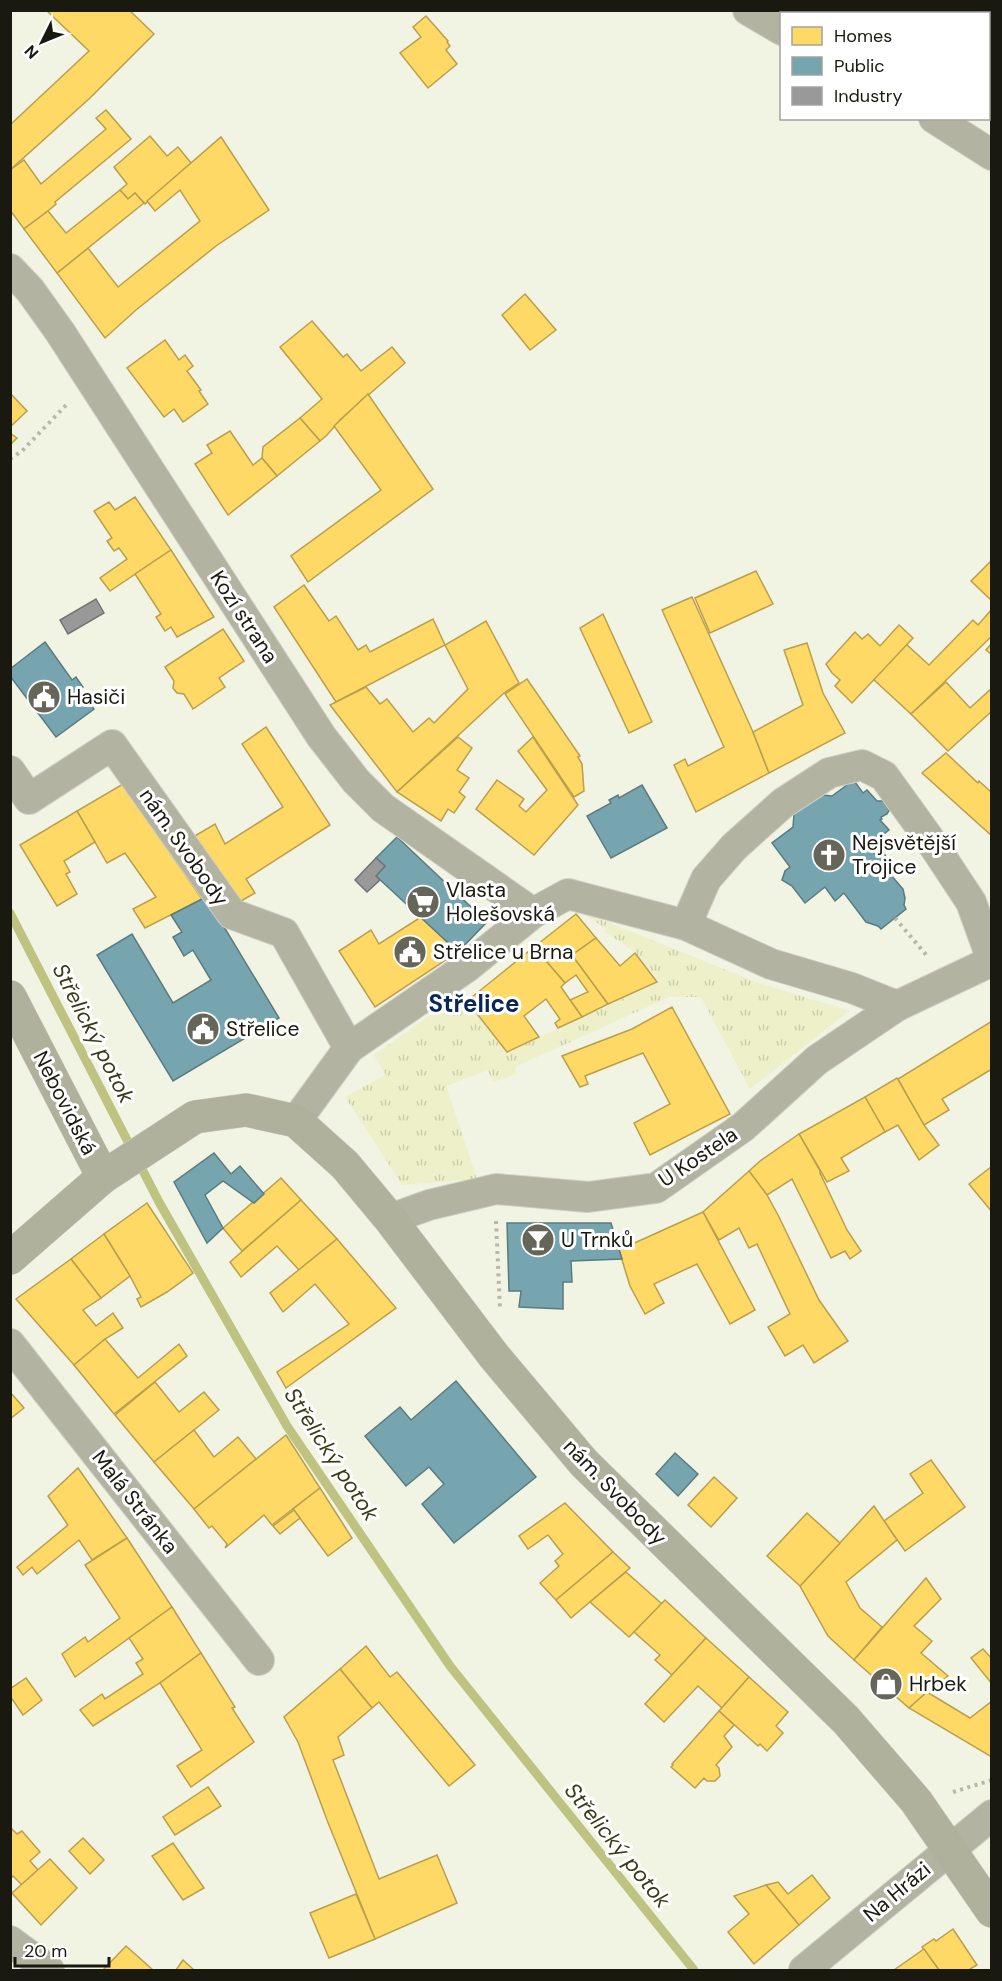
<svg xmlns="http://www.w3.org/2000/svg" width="1002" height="1981" viewBox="0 0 1002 1981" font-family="'DM Sans',sans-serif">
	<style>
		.grass { fill: url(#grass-tufts) }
		.homes { fill: #ffd966; stroke: #ba9f4c; stroke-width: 1.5 }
		.public { fill: #76a5af; stroke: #5a7b7f; stroke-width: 1.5 }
		.industry { fill: #999; stroke: #737370; stroke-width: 1.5 }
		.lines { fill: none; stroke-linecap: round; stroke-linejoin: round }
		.stream { stroke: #bfc382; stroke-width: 9 }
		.street-casing { stroke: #cecec3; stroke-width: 32 }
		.secondary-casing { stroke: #cecec3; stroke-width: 34 }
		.path { stroke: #b7b8a9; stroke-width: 4; stroke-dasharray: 3 4.5; stroke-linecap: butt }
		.street { stroke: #b2b3a1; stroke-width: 30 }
		.secondary { stroke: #b0b19c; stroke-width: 33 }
		.labels { text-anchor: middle; stroke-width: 6; stroke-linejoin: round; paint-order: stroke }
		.street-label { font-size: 21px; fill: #19190f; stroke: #fff }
		.poi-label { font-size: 21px; fill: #19190f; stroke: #fff; text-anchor: start }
		.water-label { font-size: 22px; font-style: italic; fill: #3a3c17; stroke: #fff }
		.quarter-label { font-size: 24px; font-weight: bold; fill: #072659; stroke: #fff }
	</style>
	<defs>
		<pattern id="grass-tufts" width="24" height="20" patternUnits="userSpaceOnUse" patternTransform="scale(1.5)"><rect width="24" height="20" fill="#edf0c8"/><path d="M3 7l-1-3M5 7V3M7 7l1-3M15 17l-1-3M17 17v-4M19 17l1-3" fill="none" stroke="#cbcdab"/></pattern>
	</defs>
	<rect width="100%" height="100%" fill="#f1f3e3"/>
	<!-- grass -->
	<path class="grass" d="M580,911l173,70 96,30 -99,78 -49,-92h-32l-154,70 1,7 -23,8 -5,-12 -42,16 31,93 -75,6 -57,-88 41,-22 -12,-20 87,-61 45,59 153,-71 -24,-30 -31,-21 2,-2z"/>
	<!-- homes -->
	<g class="homes">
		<path d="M46,10h83l25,24 -64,64 -80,72v-45l79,-74z"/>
		<path d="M875,10h66l-3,4h-66z"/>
		<path d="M426,16l22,25 -1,1 3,4 -4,4 11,14 -29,24 -28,-35 21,-16 -8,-10z"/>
		<path d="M106,110l25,29 -76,63 1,2 -8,7 -24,18 -14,-19v-40l14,-10 17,24 65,-55 -10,-11z"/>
		<path d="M150,136l17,20 11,-9 13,16 -46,41 -10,-11 -7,6 -8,-9 7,-6 -13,-17z"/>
		<path d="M221,137l48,73 -53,36 -80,64 -31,28 -48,-65 31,-25 30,39 82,-66 -20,-31 -25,21 -8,-10z"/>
		<path d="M120,190l8,9 7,-6 9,10 -87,70 -33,-44 24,-18 18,22z"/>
		<path d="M525,294l31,36 -26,20 -28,-35z"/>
		<path d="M312,321l31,36 4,-3 14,17 31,-24 13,16 -64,56 -14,16 -7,6 -20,-23 22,-19 -42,-52z"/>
		<path d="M165,340l14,20 6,-5 8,11 -6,5 14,19 -2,1 9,13 -25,18 -9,-13 -10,8 -37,-49z"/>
		<path d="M10,393l17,18 -17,16z"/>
		<path d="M368,394l65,95 -125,93 -17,-26 90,-66 -47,-64z"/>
		<path d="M300,418l20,23 -43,35 -15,-18 1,-11z"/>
		<path d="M230,431l23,34 9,-7 15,18 -49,39 -33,-51 17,-11 -5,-8z"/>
		<path d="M10,433l7,5 -7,7z"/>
		<path d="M135,497l36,53 -61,41 -10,-13 27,-19 -8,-11 -5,3 -7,-10 5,-3 -18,-27 15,-9 6,8z"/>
		<path d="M171,550l43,67 -37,20 -6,-10 -6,4 -9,-14 5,-3 -26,-40z"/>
		<path d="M992,560v41l-21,-20z"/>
		<path d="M756,571l17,33 -63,29 -15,-35z"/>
		<path d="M304,585l25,36 7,-5 22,34 8,-5 4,7 63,-33 12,26 -109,57 -62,-95z"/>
		<path d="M692,597l61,135 16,41 -73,39 -22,-47 11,-6 3,7 36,-19 -62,-137z"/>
		<path d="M992,609v27l-81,78 -38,-35 33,-35 23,21 44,-45 5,5z"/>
		<path d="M603,614l49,108 -23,11 -49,-105z"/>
		<path d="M486,621l33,62 -15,10 -107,99 -67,-87 36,-18 14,17 7,-5 26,33 16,-14 5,5 34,-34 -23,-44z"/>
		<path d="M899,625l14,13 -61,65 -17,-17 5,-6 -8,-7 -6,-9 29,-32 7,7 6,-5 12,12z"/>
		<path d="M223,629l21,32 -25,17 6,9 -32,22 -9,-15 -7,-1 -4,-5 1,-7 -9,-14z"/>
		<path d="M807,643l16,50 22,40 -76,40 -16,-41 50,-27 -19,-55z"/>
		<path d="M992,643v12l-6,-5z"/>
		<path d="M527,679l53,77 -2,1 4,7 2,27 -10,6 -69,-103z"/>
		<path d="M946,682l24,26 22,-20v23l-44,40 -37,-37z"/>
		<path d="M266,727l64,98 -84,54 9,14 -19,11 -43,-67 22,-13 10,20 58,-37 -41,-63z"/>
		<path d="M458,737l14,11 -15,22 12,8 -10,14 6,5 -11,16 -6,-4 -7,12 -44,-29z"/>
		<path d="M533,737l45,68 -44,50 -58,-46 21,-29 27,19 -5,7 7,6 21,-22 -29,-39z"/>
		<path d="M946,753l32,30 1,-2 13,12v43l-70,-63z"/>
		<path d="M123,784l79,115 -57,29 -12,-19 23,-12 -31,-44 -18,10 -30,-52z"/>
		<path d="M77,811l18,31 -31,19 6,11 -4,2 11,20 -20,12 -37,-61z"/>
		<path d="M576,914l20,24 -24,17 36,49 -26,13 -12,-17 18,-8 -12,-17 -11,8 -31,-36z"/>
		<path d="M421,917l37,35 -83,55 -36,-56 32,-21 8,14z"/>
		<path d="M596,938l24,28 15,-13 22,29 -49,22 -36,-49z"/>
		<path d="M534,947l31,36 -4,4 21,30 -24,11 -3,-5 5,-4 -14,-20 -22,17 15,21 -32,15 -40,-51z"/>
		<path d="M672,1007l58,107 -80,41 -16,-32 36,-19 -27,-51 -58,23 3,8 -8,3 -18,-31 70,-27z"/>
		<path d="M992,1021v48l-50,30 7,11 -25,15 -26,-46z"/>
		<path d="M897,1078l27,47 15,20 -20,15 -21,-35 -13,7 -20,-35z"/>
		<path d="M865,1097l20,35 -44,26 8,13 -22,11 -28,-48z"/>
		<path d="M799,1134l21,37v2l27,57 14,21 -11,8 -5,-8 -14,7 -39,-79 -25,16 -18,-24 11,-10z"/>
		<path d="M991,1167l1,1v44l-23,-28z"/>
		<path d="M749,1171l18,24 12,22 40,83 29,41 -34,22 -11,-18 -18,11 -17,-29 22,-13 -33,-70 -8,4 -10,-20 -20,12 -16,-28z"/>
		<path d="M281,1178l20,22 -59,51 -19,-23z"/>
		<path d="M301,1200l36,39 -38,31 -22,-24 -36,31 -11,-15z"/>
		<path d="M147,1203l46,70 -26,19 -26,15 -4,-8 4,-2 -11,-21 -26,-42z"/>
		<path d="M703,1212l52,98 -25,14 -33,-60 -43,20 10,19 -19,11 -15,-28 -11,-36z"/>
		<path d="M104,1234l26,42 -29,22 -30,-39z"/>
		<path d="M337,1239l59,69 -110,80 -9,-16 72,-48 -34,-40 -32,28 -13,-19z"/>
		<path d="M71,1259l30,39 -18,12 13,16 17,-13 10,15 -18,11 -31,26 -58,-66z"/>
		<path d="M105,1339l33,39 41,-34 8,12 -73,58 -40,-49z"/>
		<path d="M155,1382l24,30 25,-20 15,18 -65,52 -39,-47z"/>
		<path d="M10,1392l14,16 -14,11z"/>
		<path d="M194,1430l20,27 24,-20 18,22 -62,50 -40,-47z"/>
		<path d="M286,1435l34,53 -48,37 -8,-10 -39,33 2,-4 -15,-18 -3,2 -15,-19z"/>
		<path d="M931,1460l34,47 -60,44 -21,-30 39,-28 -13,-19z"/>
		<path d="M78,1468l49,70 -35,22 -13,-20 -42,34 -5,-7 -9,8 -6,-8 51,-42 -20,-29z"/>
		<path d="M714,1477l23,21 -26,29 -23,-22z"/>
		<path d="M320,1488l32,50 -24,18 -35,-47z"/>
		<path d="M565,1503l48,49 -57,48 -16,-17 19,-17 -4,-5 8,-7 -15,-19 -20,14 -9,-13z"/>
		<path d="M874,1506l23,34 -51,42 14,26 22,19 -28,33 -26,-24 -28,-50z"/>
		<path d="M294,1510l6,8 -20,16 -7,-8z"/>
		<path d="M807,1513l33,30 -40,43 -33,-30z"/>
		<path d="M127,1538l45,69 -97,70 -13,-23 23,-17 3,5 32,-24 -35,-53z"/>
		<path d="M613,1552l17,16 -59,50 -15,-18z"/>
		<path d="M626,1572l36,32 -33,33 -39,-35z"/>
		<path d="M926,1578l15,21 -27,27 18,15 -11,12 27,23 -39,32 -55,-48z"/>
		<path d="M665,1600l41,38 -34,37 -17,-15 5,-5 -26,-23z"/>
		<path d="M172,1607l29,46 -41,30 -67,43 -13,-16 22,-16 3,5 38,-25 -7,-11 7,-4 -14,-21z"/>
		<path d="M706,1638l43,39 -27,31 -24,-22 -34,36 -19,-18z"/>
		<path d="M366,1646l24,31 7,-5 78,93 -26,21 -70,-84 -7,6 -32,-39z"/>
		<path d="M983,1649l9,10v25l-21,-26z"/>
		<path d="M201,1653l34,54 -3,1 22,34 -63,45 -14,-21 25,-16 -42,-67z"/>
		<path d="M340,1669l32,39 -34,29 6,18 -11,5 46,119 58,-24 20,48 -82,36 -48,-119 -29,-78 -14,-25z"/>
		<path d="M749,1677l39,35 -12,14 7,7 -16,18 -7,-7 -2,2 -39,-35z"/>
		<path d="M26,1678l16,22 -19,15 -13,-19v-7z"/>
		<path d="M927,1692l43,26 22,-17v54l-2,1 -81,-48z"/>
		<path d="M719,1711l15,14 -10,11 8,11 -16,18 3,3 1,8 -5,5h-8l-3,-3 -9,10 -24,-21 2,-2 -1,-1z"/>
		<path d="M208,1787l13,19 -46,29 -12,-18z"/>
		<path d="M10,1827l7,7 5,-3 18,21 -10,9 8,9 -16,15 -9,-9 -3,3z"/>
		<path d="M83,1838l21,22 -14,14 -21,-23z"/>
		<path d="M173,1843l31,45 -21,12 -31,-44z"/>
		<path d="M50,1859l27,29 -36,37 -29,-32z"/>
		<path d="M812,1875l18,23 -31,27 -33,-40 12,-3 10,12z"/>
		<path d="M766,1885l33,40 -45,39 -26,-32 21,-18 -15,-18z"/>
		<path d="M356,1894l19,45 -46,19 -19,-45z"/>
		<path d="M953,1929l24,36 -7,4 1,1h-32l-17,-23 12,-8 2,2z"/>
		<path d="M126,1946l27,24h-50z"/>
		<path d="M924,1949l15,21h-45z"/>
		<path d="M183,1960l11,10h-18z"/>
	</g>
	<!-- public -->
	<g class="public">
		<path d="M45,642l27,38 4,-3 7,10 -3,2 14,20 -38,28 -46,-61v-7z"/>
		<path d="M851,782h4l8,11 4,-3 10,11h10l3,8 -3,5 -6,3 1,2 -2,1 9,10 -15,12 3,3 -5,6 6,6 6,-4 2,4 -5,4 6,8 5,-3 3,3 -5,5 13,15 2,9 -1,7 2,4 -25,20 -3,-3 -12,-4 -22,-29 -9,8 -10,-14 -20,16 -13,-17 -10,-6 3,-9 5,-4 -18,-24 21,-16 1,-13 11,-14 17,-5 10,1z"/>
		<path d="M642,785l25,43 -56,30 -24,-42 24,-13 -2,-3 9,-5 1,3z"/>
		<path d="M397,837l90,85 -29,30 -82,-76 9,-10 -9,-8z"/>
		<path d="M206,897l73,121 -106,63 -76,-126 35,-21 41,69 38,-23 -18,-30 -9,6 -11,-19 9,-5 -11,-17z"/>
		<path d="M214,1153l17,21 9,-8 24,28 -10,9 -31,-22 -18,14 18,33 -16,15 -33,-61z"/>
		<path d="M507,1223h104l11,36 -51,2 1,21h-9v27l-44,-2 2,-16h-12z"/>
		<path d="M456,1381l80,96 -82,66 -32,-39 22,-20 -15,-17 -23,19 -41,-50 35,-29 11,13z"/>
		<path d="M675,1453l23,21 -20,22 -22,-22z"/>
	</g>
	<!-- industry -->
	<g class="industry">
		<path d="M96,599l8,14 -36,21 -8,-14z"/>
		<path d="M376,858l9,8 -9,10 4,4 -13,12 -12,-12z"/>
	</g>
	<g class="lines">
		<!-- stream -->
		<path class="stream" d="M10,913l149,289 128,224 163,240 244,304"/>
		<defs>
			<g id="street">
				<path d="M748,10l34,20"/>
				<path d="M988,34l4,-3"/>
				<path d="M934,118l58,37"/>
				<path d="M10,269l20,21 30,42 261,404 35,45 27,27 150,105"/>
				<path d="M10,771l19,28 83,-54 120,169 52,19 65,115 118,-81 66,-54 35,-19 118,31 85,39 81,24 45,18"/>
				<path d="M686,925l20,-46 28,-32 49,-44 46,-30 33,-8 22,11 44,61 43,65 21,58"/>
				<path d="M296,1121l53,-73"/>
				<path d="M390,1219l39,-14 67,-16 92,8 68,-9 87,-61 74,-67 80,-54 95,-45"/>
				<path d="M10,1344l249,316"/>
				<path d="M10,1941l39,29"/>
				<path d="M804,1970l188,-155"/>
			</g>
			<g id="secondary">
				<path d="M10,997l93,180"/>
				<path d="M10,1258l93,-81 92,-60 51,-7 50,11 49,44 45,54 104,137 90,107 262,257 70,81 76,110"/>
			</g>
		</defs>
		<!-- street casing -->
		<use href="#street" class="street-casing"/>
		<!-- secondary casing -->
		<use href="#secondary" class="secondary-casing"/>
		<!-- path -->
		<g class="path">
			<path d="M10,459l12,-8 47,-49"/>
			<path d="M895,918l33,39"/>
			<path d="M496,1221l4,88"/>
			<path d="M953,1792l39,-12"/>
		</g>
		<!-- street -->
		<use href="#street" class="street"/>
		<!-- secondary -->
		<use href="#secondary" class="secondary"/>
	</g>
	<!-- icons -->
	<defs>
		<symbol id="civic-disc" viewBox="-11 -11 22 22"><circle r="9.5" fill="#656559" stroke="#fff"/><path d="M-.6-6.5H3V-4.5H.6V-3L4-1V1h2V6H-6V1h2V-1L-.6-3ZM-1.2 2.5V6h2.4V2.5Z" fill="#fff"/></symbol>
		<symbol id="church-disc" viewBox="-11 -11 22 22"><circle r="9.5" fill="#656559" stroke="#fff"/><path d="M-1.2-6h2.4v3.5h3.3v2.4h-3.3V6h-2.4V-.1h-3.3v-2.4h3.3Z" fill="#fff"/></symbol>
		<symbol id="supermarket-disc" viewBox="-11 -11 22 22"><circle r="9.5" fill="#656559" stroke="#fff"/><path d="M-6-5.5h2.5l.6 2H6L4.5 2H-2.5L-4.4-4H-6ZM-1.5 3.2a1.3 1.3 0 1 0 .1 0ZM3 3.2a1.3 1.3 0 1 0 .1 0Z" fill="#fff"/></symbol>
		<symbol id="bar-disc" viewBox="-11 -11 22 22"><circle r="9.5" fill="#656559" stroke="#fff"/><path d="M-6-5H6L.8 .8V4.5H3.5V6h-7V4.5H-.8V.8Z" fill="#fff"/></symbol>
		<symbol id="shop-disc" viewBox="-11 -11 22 22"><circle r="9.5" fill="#656559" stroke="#fff"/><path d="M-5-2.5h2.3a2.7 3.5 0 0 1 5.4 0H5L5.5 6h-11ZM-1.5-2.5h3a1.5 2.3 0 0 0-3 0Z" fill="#fff"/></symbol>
	</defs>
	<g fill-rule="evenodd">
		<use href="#civic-disc" x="25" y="678" width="38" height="38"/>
		<use href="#church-disc" x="810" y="836" width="38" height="38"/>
		<use href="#supermarket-disc" x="404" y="883" width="38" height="38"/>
		<use href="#civic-disc" x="391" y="933" width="38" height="38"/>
		<use href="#civic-disc" x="184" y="1010" width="38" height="38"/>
		<use href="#bar-disc" x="519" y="1221" width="38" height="38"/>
		<use href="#shop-disc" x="867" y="1665" width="38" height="38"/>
	</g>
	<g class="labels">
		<!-- street labels -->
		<g class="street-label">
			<text transform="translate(244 617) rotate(57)" y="7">Kozí strana</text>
			<text transform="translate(184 847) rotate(55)" y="7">nám. Svobody</text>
			<text transform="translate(65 1103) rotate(63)" y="7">Nebovidská</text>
			<text transform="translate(698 1157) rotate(-34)" y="7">U Kostela</text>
			<text transform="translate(615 1492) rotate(46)" y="7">nám. Svobody</text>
			<text transform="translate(135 1502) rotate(52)" y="7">Malá Stránka</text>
			<text transform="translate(897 1892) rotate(-40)" y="7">Na Hrázi</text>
		</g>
		<!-- poi labels -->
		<g class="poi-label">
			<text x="67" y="704">Hasiči</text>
			<text x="852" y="850">Nejsvětější<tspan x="852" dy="24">Trojice</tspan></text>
			<text x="446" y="897">Vlasta<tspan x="446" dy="24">Holešovská</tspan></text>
			<text x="433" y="959">Střelice u Brna</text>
			<text x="226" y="1036">Střelice</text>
			<text x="561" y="1247">U Trnků</text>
			<text x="909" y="1691">Hrbek</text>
		</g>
		<!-- water labels -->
		<g class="water-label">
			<text transform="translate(94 1033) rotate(63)" y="8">Střelický potok</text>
			<text transform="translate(332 1454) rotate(57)" y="8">Střelický potok</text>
			<text transform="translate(618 1845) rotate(51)" y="8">Střelický potok</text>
		</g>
		<!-- quarter labels -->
		<g class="quarter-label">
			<text x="474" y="1012">Střelice</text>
		</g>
	</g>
	<!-- border -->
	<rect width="1002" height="1981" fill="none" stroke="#19190f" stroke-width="24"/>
	<!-- legend -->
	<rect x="780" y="12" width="210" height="108" fill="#ffffff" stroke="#a3a39f" stroke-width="1.5"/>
	<rect x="792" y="27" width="30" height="18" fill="#ffd966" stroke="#a3a39f" stroke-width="1.5"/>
	<text x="834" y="42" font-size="18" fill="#19190f">Homes</text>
	<rect x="792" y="57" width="30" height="18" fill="#76a5af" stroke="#a3a39f" stroke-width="1.5"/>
	<text x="834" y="72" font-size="18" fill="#19190f">Public</text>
	<rect x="792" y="87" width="30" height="18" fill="#999999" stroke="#a3a39f" stroke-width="1.5"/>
	<text x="834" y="102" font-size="18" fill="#19190f">Industry</text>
	<!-- north arrow -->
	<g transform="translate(42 42) rotate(227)" stroke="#ffffff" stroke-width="4.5" paint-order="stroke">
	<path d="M0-4.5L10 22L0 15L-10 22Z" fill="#19190f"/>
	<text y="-9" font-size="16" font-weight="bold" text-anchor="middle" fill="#19190f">N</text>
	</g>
	<!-- scale -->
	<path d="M15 1957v9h94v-9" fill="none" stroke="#19190f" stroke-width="3"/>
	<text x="24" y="1957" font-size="18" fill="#19190f" stroke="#ffffff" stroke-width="4.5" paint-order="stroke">20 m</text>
</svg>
